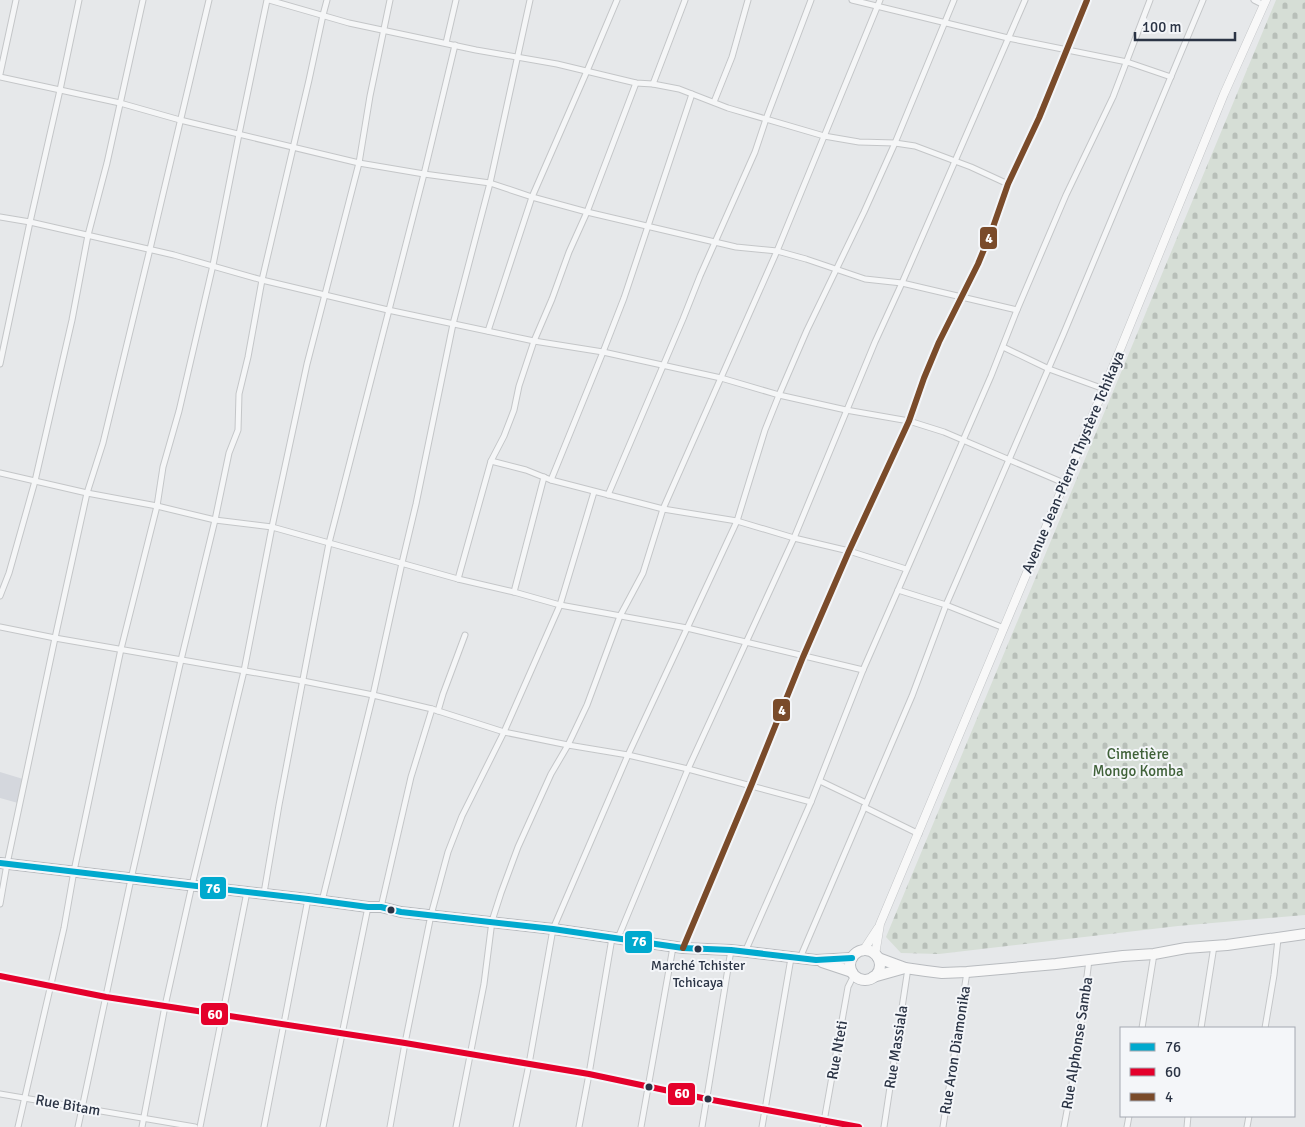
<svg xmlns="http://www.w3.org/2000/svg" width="1305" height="1127" viewBox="0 0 1305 1127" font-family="Signika,sans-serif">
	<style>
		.built { fill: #d4d7dd }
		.cemetery { fill: url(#cemetery-stones) }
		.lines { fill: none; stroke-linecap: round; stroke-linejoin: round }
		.street-casing { stroke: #c4c6c8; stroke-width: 7 }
		.secondary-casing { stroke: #c4c6c8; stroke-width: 9 }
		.highway-casing { stroke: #b8bbbf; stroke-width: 12 }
		.street { stroke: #f5f6f7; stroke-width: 5 }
		.secondary { stroke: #f8f8f8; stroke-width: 8 }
		.highway { stroke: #f8f8f8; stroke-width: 10 }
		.bus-1-casing { stroke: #f4f6f9; stroke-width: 10 }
		.bus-2-casing { stroke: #f4f6f9; stroke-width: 10 }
		.bus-3-casing { stroke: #f4f6f9; stroke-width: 10 }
		.bus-1 { stroke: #00a9ce; stroke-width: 6 }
		.bus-2 { stroke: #e4002b; stroke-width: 6 }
		.bus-3 { stroke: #7a4b2a; stroke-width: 6 }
		.bus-dot { fill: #2b3445; stroke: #f4f6f9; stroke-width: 2 }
		.labels { text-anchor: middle; stroke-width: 4; stroke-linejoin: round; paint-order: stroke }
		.bus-label { font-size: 14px; fill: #2b3445; stroke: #f4f6f9 }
		.street-label { font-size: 15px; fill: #2b3445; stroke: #f4f6f9 }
		.park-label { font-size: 15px; fill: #3f6138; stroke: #f4f6f9 }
		.line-badge { stroke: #f4f6f9; stroke-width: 2 }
		.badge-label { font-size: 14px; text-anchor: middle; font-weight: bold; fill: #fff }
	</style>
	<defs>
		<pattern id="cemetery-stones" width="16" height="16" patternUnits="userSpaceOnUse" patternTransform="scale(1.25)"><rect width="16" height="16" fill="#d6ded6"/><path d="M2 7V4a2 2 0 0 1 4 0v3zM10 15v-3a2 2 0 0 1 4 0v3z" fill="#b8bfb9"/></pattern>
	</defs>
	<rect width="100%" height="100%" fill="#e6e8ea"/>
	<!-- built -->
	<path class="built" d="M0,772l23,7 -5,24 -18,-5z"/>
	<!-- cemetery -->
	<path class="cemetery" d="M1276,0h29v915l-127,11 -239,28 -38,-1 -15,-16z"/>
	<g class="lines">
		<defs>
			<g id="street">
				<path d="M269,0l80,23 127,27 81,14 79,19 17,1 26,5 49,19 96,28 35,6 36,1 20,3 56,21 37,17"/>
				<path d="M852,0l156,38 119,24 44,15"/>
				<path d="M1254,0l10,5"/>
				<path d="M446,43l10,-43"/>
				<path d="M0,74l16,-74"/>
				<path d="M0,77l120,26 60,17 179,43 65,11 66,9 42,14 55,15 149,35 41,4 29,8 59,20 37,4 115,27"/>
				<path d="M653,84l32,-84"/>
				<path d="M714,102l18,-45 16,-57"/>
				<path d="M0,217l30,5 144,33 88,25 126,30 146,31 69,11 118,26 58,17 67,15 63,11 35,11 120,51"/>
				<path d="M488,331l44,-134 55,-126 30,-71"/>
				<path d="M1003,347l46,22 55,20"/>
				<path d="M0,364l30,-142 30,-132 19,-90"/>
				<path d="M491,461l35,9 25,10 112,29 74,12 57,17 55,13 57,18"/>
				<path d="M0,473l87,20 70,13 58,14 57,7 186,52 56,13 46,13 127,23 176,42 35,-80 48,15 58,23"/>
				<path d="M551,480l52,-128 21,-54 68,-204"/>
				<path d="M608,495l75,-176 17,-43 55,-124 11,-33 45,-119"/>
				<path d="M458,579l33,-118 13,-25 10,-26 5,-24 15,-45 18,-42 17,-47 18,-40 49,-129"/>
				<path d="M898,590l93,-214 26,-66 49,-115 47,-98 37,-97"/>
				<path d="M514,592l30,-115"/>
				<path d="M0,596l9,-23 26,-92 37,-161 16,-85 19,-72 36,-163"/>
				<path d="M0,627l55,11 248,43 70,14 59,14 72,23 64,13 60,10 60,14 123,33"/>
				<path d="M438,711l5,-17 22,-59"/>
				<path d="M820,781l46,22"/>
				<path d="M864,807l55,27"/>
				<path d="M264,893l15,-88 50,-262 95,-369 31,-129"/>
				<path d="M322,901l51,-206 29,-132 14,-59 37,-180 37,-141 40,-183"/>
				<path d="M0,904l7,-40 48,-226 32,-145 16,-50 47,-194 59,-249"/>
				<path d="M381,907l30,-130 21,-68"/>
				<path d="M618,938l70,-169 106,-231 81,-196 27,-59 123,-283"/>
				<path d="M683,947l68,-161 52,-129 46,-106 60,-130 15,-43 15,-36 39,-78 14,-34 16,-46 31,-66 48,-118"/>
				<path d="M745,952l66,-150 52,-132"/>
				<path d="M800,958l112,-262 34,-91 117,-270 140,-335"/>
				<path d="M0,976l106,21 299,46 184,31 118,25 152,28"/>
				<path d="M1142,1028l12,-74"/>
				<path d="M1201,1028l13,-82"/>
				<path d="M1265,1028l9,-53 4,-36"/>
				<path d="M0,1094l195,33"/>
				<path d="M18,1127l46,-199 10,-57 47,-222 36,-143 6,-39 16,-56 34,-146 26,-131 28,-134"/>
				<path d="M78,1127l53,-248 50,-219 34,-140 14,-67 9,-23 1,-36 9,-37 14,-77 47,-200 14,-65 4,-15"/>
				<path d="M142,1127l23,-121 27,-121 52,-214 28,-144 35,-163 52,-201 11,-67 20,-96"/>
				<path d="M200,1127l47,-235"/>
				<path d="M264,1127l44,-228"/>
				<path d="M323,1127l45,-220"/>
				<path d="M390,1127l15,-84 26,-128 17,-63 14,-36 42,-84 56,-127 34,-113"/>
				<path d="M456,1127l28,-143 8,-63 9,-28 17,-46 33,-73 17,-29 19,-40 33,-89 23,-43 20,-64 114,-258 103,-251"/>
				<path d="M516,1127l13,-63 24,-135 75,-174 109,-234 28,-91 14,-35 28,-65 57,-118 31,-69 59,-143"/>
				<path d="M579,1127l10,-53 23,-136"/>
				<path d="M641,1127l32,-180"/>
				<path d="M702,1127l29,-177"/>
				<path d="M762,1127l29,-169"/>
				<path d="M823,1127l25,-140 6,-12"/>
				<path d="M884,1127l24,-159"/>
				<path d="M943,1127l24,-155"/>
				<path d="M1064,1127l13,-70 12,-97"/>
				<path d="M1127,1127l2,-11"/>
				<path d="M1187,1127l1,-11"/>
				<path d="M1247,1127l2,-11"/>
			</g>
			<g id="secondary">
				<path d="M863,951l15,-23"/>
				<path d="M875,955l5,-31 235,-562 109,-268 42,-94"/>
			</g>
			<g id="highway">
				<path d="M0,863l308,36 60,8h13l20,5 152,17 130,19 48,2 85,10 36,-2"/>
				<circle cx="865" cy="965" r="15"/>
				<path d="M878,958l27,10 21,3 16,2 25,-1 89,-8 67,-8 31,-2 32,-6 41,-3 78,-11"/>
				<path d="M822,962l30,10"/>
				<path d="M873,977l32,-9"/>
			</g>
		</defs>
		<!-- street casing -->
		<use href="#street" class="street-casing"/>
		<!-- secondary casing -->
		<use href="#secondary" class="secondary-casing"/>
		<!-- highway casing -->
		<use href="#highway" class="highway-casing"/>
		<!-- street -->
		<use href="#street" class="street"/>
		<!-- secondary -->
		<use href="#secondary" class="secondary"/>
		<!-- highway -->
		<use href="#highway" class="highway"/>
		<defs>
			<path id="bus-1" d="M0,863l308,36 60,8h13l20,5 152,17 130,19 48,2 85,10 36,-2"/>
			<path id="bus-2" d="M0,976l106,21 299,46 184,31 118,25 152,28"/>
			<path id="bus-3" d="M683,948l68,-162 52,-129 46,-106 60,-130 15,-43 15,-36 39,-78 14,-34 16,-46 31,-66 48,-118"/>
		</defs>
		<!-- bus-1 casing -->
		<use href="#bus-1" class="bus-1-casing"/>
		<!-- bus-2 casing -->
		<use href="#bus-2" class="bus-2-casing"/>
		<!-- bus-3 casing -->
		<use href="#bus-3" class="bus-3-casing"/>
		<!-- bus-1 -->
		<use href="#bus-1" class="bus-1"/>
		<!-- bus-2 -->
		<use href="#bus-2" class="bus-2"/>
		<!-- bus-3 -->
		<use href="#bus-3" class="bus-3"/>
	</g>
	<!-- markers -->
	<g class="bus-dot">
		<circle cx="391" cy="910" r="4.5"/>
		<circle cx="698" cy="949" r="4.5"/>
		<circle cx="649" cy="1087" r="4.5"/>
		<circle cx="708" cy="1099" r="4.5"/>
	</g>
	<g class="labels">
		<!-- bus labels -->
		<g class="bus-label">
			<text x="698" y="970">Marché Tchister<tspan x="698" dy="17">Tchicaya</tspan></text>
		</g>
		<!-- street labels -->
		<g class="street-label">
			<text transform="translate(1073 462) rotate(-67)" y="5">Avenue Jean-Pierre Thystère Tchikaya</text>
			<text transform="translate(1077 1043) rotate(-81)" y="5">Rue Alphonse Samba</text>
			<text transform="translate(896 1047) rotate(-81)" y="5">Rue Massiala</text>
			<text transform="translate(837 1050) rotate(-80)" y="5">Rue Nteti</text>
			<text transform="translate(955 1050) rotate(-81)" y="5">Rue Aron Diamonika</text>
			<text transform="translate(68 1105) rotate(10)" y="5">Rue Bitam</text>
		</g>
		<!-- park labels -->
		<g class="park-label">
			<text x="1138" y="759">Cimetière<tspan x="1138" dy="17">Mongo Komba</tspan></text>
		</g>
	</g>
	<g class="line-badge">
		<rect x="979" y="226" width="19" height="24" rx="5" fill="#7a4b2a"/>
		<rect x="772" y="698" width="19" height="24" rx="5" fill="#7a4b2a"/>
		<rect x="199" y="876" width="28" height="24" rx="5" fill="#00a9ce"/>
		<rect x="624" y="930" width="29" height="24" rx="5" fill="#00a9ce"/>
		<rect x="200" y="1002" width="29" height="24" rx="5" fill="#e4002b"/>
		<rect x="667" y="1082" width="29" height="24" rx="5" fill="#e4002b"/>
	</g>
	<g class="badge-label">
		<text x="989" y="243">4</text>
		<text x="782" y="715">4</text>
		<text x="213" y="893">76</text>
		<text x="639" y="946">76</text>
		<text x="215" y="1019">60</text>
		<text x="682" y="1098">60</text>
	</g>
	<!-- legend -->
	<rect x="1120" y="1027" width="175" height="90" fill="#f4f6f9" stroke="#a4a8b1"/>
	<rect x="1130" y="1043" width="25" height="8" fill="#00a9ce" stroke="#a4a8b1"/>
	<text x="1165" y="1052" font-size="15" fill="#2b3445">76</text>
	<rect x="1130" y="1068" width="25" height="8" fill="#e4002b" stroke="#a4a8b1"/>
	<text x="1165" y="1077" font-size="15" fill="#2b3445">60</text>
	<rect x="1130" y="1093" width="25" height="8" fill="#7a4b2a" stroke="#a4a8b1"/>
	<text x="1165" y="1102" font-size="15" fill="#2b3445">4</text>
	<!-- scale -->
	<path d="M1135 32v8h100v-8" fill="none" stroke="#2b3445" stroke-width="2.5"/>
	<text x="1142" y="32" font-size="15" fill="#2b3445" stroke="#f4f6f9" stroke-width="4" paint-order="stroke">100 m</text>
</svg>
